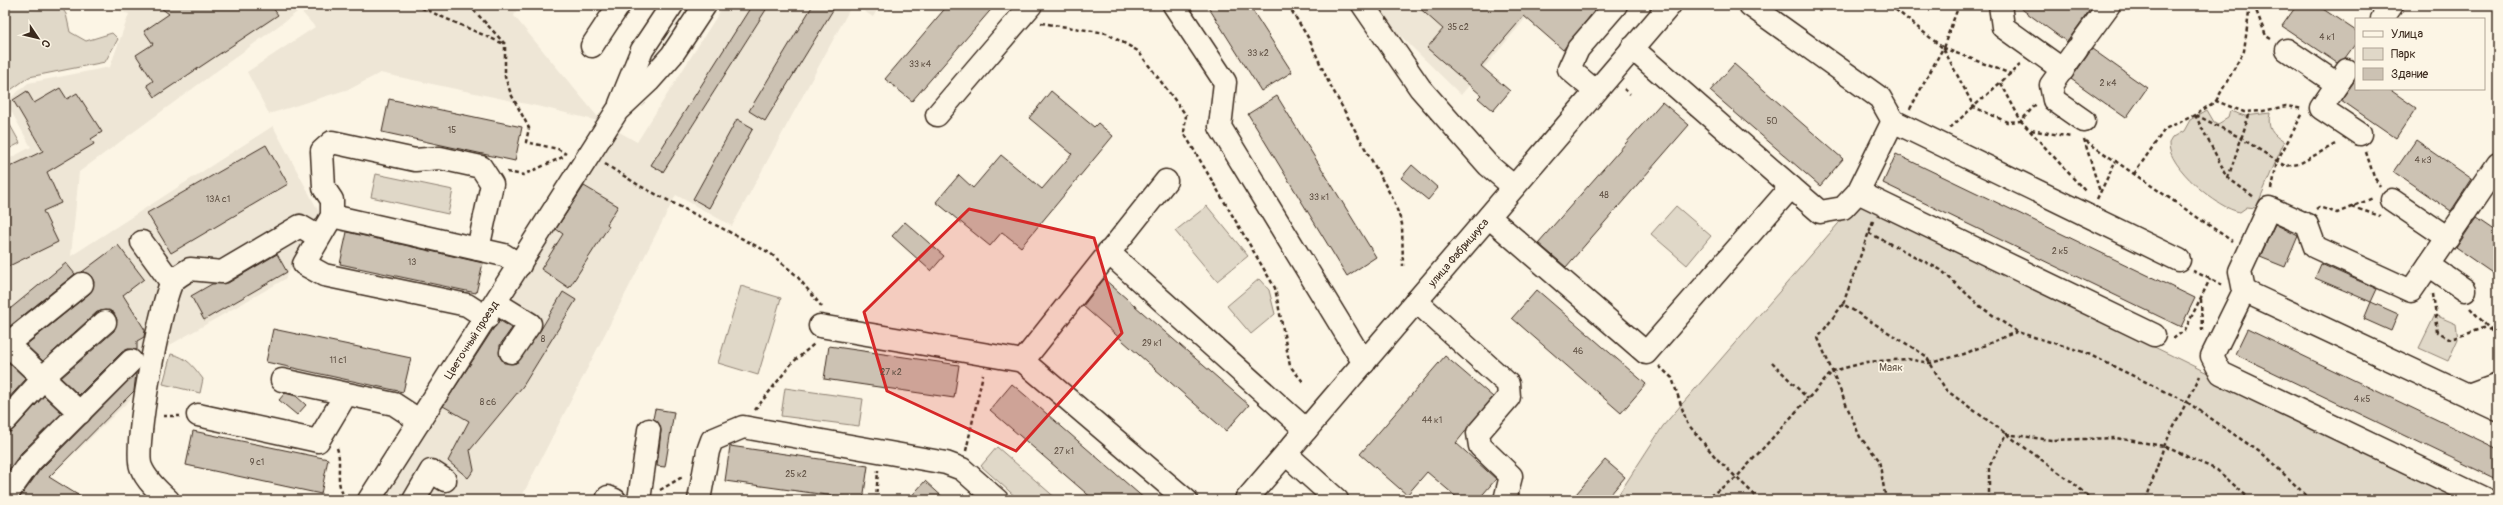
<svg xmlns="http://www.w3.org/2000/svg" width="2503" height="505" viewBox="0 0 2503 505" font-family="Pangolin,sans-serif">
	<style>
		.built { fill: #eee6d6 }
		.green { fill: #e0d8c8; stroke: #8e8173 }
		.building { fill: #ccc2b3; stroke: #3b2a1e }
		.lines { fill: none; stroke-linecap: round; stroke-linejoin: round }
		.minor-casing { stroke: #3b2a1e; stroke-width: 25 }
		.major-casing { stroke: #3b2a1e; stroke-width: 25 }
		.path { stroke: #3b2a1e; stroke-width: 2.5; stroke-dasharray: 4 3; stroke-linecap: butt }
		.minor { stroke: #fcf5e5; stroke-width: 22 }
		.major { stroke: #fcf5e5; stroke-width: 22 }
		.marked { fill: #d62828; fill-opacity: 0.2; stroke: #d62828; stroke-width: 3; stroke-linejoin: round }
		.labels { text-anchor: middle; stroke-width: 3.5; stroke-linejoin: round; paint-order: stroke }
		.number-label { font-size: 9px; fill: #5f5043 }
		.street-label { font-size: 11px; fill: #3b2a1e; stroke: #fcf5e5 }
		.park-label { font-size: 11px; fill: #645648; stroke: #fcf5e5 }
	</style>
	<rect width="100%" height="100%" fill="#fcf5e5"/>
	<filter id="ink" filterUnits="userSpaceOnUse"><feTurbulence type="fractalNoise" baseFrequency=".025" numOctaves="2"/><feDisplacementMap in="SourceGraphic" scale="8" xChannelSelector="R" yChannelSelector="G"/><feConvolveMatrix kernelMatrix="1 2 1 2 8 2 1 2 1" color-interpolation-filters="sRGB"/></filter>
	<g filter="url(#ink)">
		<!-- built -->
		<g class="built">
			<path d="M100,5h419l-5,11 88,106 -56,-14 -166,-35 -28,15 -83,26 -22,-42 68,-45 -15,-17 -221,162 -8,84 202,-130 47,88 -35,65 -122,70 -24,7 3,6 -3,29 -89,86 -15,23h-30v-339l26,-14 -25,-45 22,-19 82,-16 19,-53z"/>
			<path d="M724,5h128l-120,221 -56,-31 -156,305h-139l233,-371 23,13z"/>
			<path d="M855,5h25l-7,12z"/>
			<path d="M1369,5h168l-76,90z"/>
		</g>
		<!-- green -->
		<g class="green">
			<path d="M5,5h55l6,9 4,18 16,9 26,-8 6,6 -13,23 -76,15 -24,17z"/>
			<path d="M2207,110l7,12 4,2 10,-6 2,-7 15,5 25,-3c-3,16 2,21 14,29l-28,66 -9,-1 -7,5c-22,-3 -73,-46 -71,-69l3,-5 12,-7 6,-11z"/>
			<path d="M5,116l15,27 -15,8z"/>
			<path d="M376,174l77,16 -5,24 -77,-17z"/>
			<path d="M1857,202l611,298h-853l48,-74z"/>
			<path d="M1207,206l41,50 -31,25 -42,-50z"/>
			<path d="M1676,206l35,30 -24,29 -36,-31z"/>
			<path d="M1259,279l10,11 6,24 -24,20 -24,-28z"/>
			<path d="M741,286l40,12 -23,77 -40,-12z"/>
			<path d="M2435,315l21,9 2,15 -10,22 -29,-13z"/>
			<path d="M171,354c16,3 22,12 32,25l-3,14 -37,-9z"/>
			<path d="M785,388l78,11 -4,27 -78,-10z"/>
			<path d="M997,447l61,53h-39l-38,-34z"/>
		</g>
		<!-- building -->
		<g class="building">
			<path d="M157,5h114l7,10 -123,82 -8,-12 6,-4 -17,-26 17,-11 -9,-13 25,-17z"/>
			<path d="M752,5h17l-106,167 -12,-7z"/>
			<path d="M813,5h23l-71,116 -16,-10z"/>
			<path d="M948,5h47l-83,96 -27,-22z"/>
			<path d="M1207,5h42l43,67 -31,19z"/>
			<path d="M1416,5h183l-36,45 -39,-34 -43,50 29,25 -17,20 -15,-13 3,-3 -54,-47 16,-19z"/>
			<path d="M2016,5h65l8,6 -22,31z"/>
			<path d="M2297,5h20l39,26v12l-11,15 -8,5 -55,-37z"/>
			<path d="M2092,49l55,39 -21,30 -55,-39z"/>
			<path d="M1734,64l109,95 -23,27 -110,-95z"/>
			<path d="M2356,79v10h33l27,19 -20,30 -55,-38z"/>
			<path d="M60,88l7,11 10,-6 25,39 -11,7 3,5 -47,28 14,31 -18,8 15,31 -53,26v-99l38,-18 -30,-51 14,-9 7,12z"/>
			<path d="M1051,91l43,36 4,-4 15,13 -92,111 -19,-15 -12,14 -54,-44 23,-27 14,13 28,-33 41,34 30,-35 -43,-36z"/>
			<path d="M1277,96l99,161 -29,19 -99,-162z"/>
			<path d="M389,99l133,28 -7,34 -133,-29z"/>
			<path d="M1662,102l27,23 -123,142 -28,-24z"/>
			<path d="M737,119l16,9 -44,80 -16,-9z"/>
			<path d="M2416,140l56,39 -21,32 -57,-39z"/>
			<path d="M266,145l22,39 -117,69 -24,-40z"/>
			<path d="M1896,154l299,144 -14,29 -298,-144z"/>
			<path d="M1412,165l26,23 -10,12 -27,-22z"/>
			<path d="M584,186l34,20 -11,18 2,2 -40,62 -28,-19 22,-35 -7,-5z"/>
			<path d="M2476,218l22,15v44l-42,-29z"/>
			<path d="M905,222l39,34 -13,15 -39,-35z"/>
			<path d="M2275,224l23,12 -13,31 -25,-10z"/>
			<path d="M347,232l136,31 -7,30 -136,-29z"/>
			<path d="M118,245l26,34 -21,16 22,35 -1,7 -7,4v9l-9,-1 -6,3 -43,43 -18,-17 53,-47 3,-11 -3,-7 -5,-3 -12,2 -54,49 -17,-16 64,-52 4,-11 -3,-6 -9,-4z"/>
			<path d="M277,254l10,18 -83,48 -13,-24 21,-12 16,-1z"/>
			<path d="M66,263l9,11 -70,56v-17z"/>
			<path d="M2321,264l56,25 -6,13 -56,-24z"/>
			<path d="M1104,279l145,126 -23,26 -143,-125z"/>
			<path d="M1537,290l109,94 -25,29 -109,-95z"/>
			<path d="M563,292l13,8 -53,86 -53,64 4,20 -6,8 -20,-17 21,-40 -26,-15 56,-86 13,8 -12,17v12l4,6h12l24,-32z"/>
			<path d="M2371,302l27,12 -7,17 -27,-12z"/>
			<path d="M273,329l138,29 -8,34 -137,-30z"/>
			<path d="M2247,329l251,120v31l-263,-126z"/>
			<path d="M829,346l130,19 -5,33 -130,-19z"/>
			<path d="M1445,356l48,41 -37,46 40,36 -18,21h-18l-33,-28 -20,23 -47,-41z"/>
			<path d="M5,359l21,20 -21,23z"/>
			<path d="M136,373l-2,18 -85,86 37,23h-68l22,-30z"/>
			<path d="M1012,384l20,17 114,99h-52l-104,-90z"/>
			<path d="M285,393l11,3 10,9 -9,10 -18,-15z"/>
			<path d="M44,396l18,17 -41,40 -16,22v-42l9,-4z"/>
			<path d="M655,409l19,3 -9,55 -8,-1 4,-35 -1,-6 -7,-6z"/>
			<path d="M193,431l135,28 -7,35 -135,-29z"/>
			<path d="M730,446l138,20 -5,34 -138,-19z"/>
			<path d="M1605,460l20,17 -19,23h-35z"/>
			<path d="M925,481l21,19h-38z"/>
		</g>
		<g class="lines">
			<defs>
				<g id="minor">
					<path d="M1174,5l51,77 -5,45 144,236"/>
					<path d="M1363,5l57,83 68,77 26,22"/>
					<path d="M1750,5l130,93 13,23"/>
					<path d="M2000,5l3,22 60,43"/>
					<path d="M2382,19l10,-14"/>
					<path d="M2082,42l27,-37"/>
					<path d="M592,46l27,-41"/>
					<path d="M1632,48l159,139"/>
					<path d="M2077,49l-26,36 3,15 30,21"/>
					<path d="M2287,50l50,34"/>
					<path d="M2347,70l-26,38 39,26"/>
					<path d="M1595,91l-26,-22 9,-20 38,-44"/>
					<path d="M620,104l22,-54 30,-45"/>
					<path d="M937,115l94,-110"/>
					<path d="M1858,192l296,143"/>
					<path d="M2392,200l56,38"/>
					<path d="M2466,211l32,-47"/>
					<path d="M332,216l172,39 16,10"/>
					<path d="M1489,217l157,136 145,-166 29,25 23,-4 15,-16 35,-71 286,139"/>
					<path d="M2461,218l-50,73 -96,-44 -8,-22 -38,-17 -29,63 4,20 -32,65 9,17 266,127"/>
					<path d="M142,242l29,40"/>
					<path d="M478,249l14,-65 -11,-17 -41,-9 -25,2 -83,-18 -10,9 2,37 8,12v16l-28,48 20,11 143,30 20,13"/>
					<path d="M1108,252l198,178"/>
					<path d="M2429,265l36,25"/>
					<path d="M2244,291l254,119"/>
					<path d="M1416,301l92,83 1,13 -31,36 2,13 31,30 -6,24"/>
					<path d="M496,303l34,21 -19,28"/>
					<path d="M820,326l203,35 163,139"/>
					<path d="M7,344l73,69"/>
					<path d="M5,346l77,-62"/>
					<path d="M1023,361l143,-180"/>
					<path d="M282,380l112,24 26,17"/>
					<path d="M2468,396l30,-11"/>
					<path d="M198,415l120,26 28,-47"/>
					<path d="M5,421l46,-51 54,-48"/>
					<path d="M1286,454l51,46"/>
					<path d="M5,497l25,-35 101,-101"/>
					<path d="M608,497l7,3"/>
					<path d="M168,500c-10,-9 -22,-20 -27,-33 -8,-21 19,-159 30,-183 3,-6 13,-11 19,-15l32,3 78,-46 19,11"/>
					<path id="s1" d="M369,500l248,-389 32,-30 23,-26 33,-50"/>
					<path d="M414,500l17,-29 14,9"/>
					<path d="M639,500l10,-70"/>
					<path d="M699,500l9,-49 4,-11 31,-13 203,36 16,6 35,31"/>
				</g>
				<g id="major">
					<path id="s2" d="M1246,500l424,-495"/>
				</g>
			</defs>
			<!-- minor casing -->
			<use href="#minor" class="minor-casing"/>
			<!-- major casing -->
			<use href="#major" class="major-casing"/>
			<!-- path -->
			<g class="path">
				<path d="M415,5l89,39"/>
				<path d="M469,5l36,39v33l6,17 18,34 -3,14 32,7 8,5"/>
				<path d="M1288,5l21,34 19,42 66,120 8,23 1,42"/>
				<path d="M1890,5l53,43 31,59 33,15 14,-1 15,-17"/>
				<path d="M2254,5l12,31 5,3"/>
				<path d="M1041,23l65,10 32,18 48,64 -2,18 91,155 15,78 14,17"/>
				<path d="M1943,48l68,26"/>
				<path d="M2001,83l20,38 65,71"/>
				<path d="M1624,89l6,5"/>
				<path d="M2216,101l28,-50 6,-46"/>
				<path d="M1910,109l33,-61 16,-43"/>
				<path d="M2195,115l33,63 26,19"/>
				<path d="M2196,115l45,23 44,28 14,-2 38,-21"/>
				<path d="M1950,128l72,-65"/>
				<path d="M2031,130l40,7"/>
				<path d="M2084,139l16,53"/>
				<path d="M2086,141l146,100"/>
				<path d="M2366,152l8,25 6,9"/>
				<path d="M605,164l35,22 130,67 26,22 26,32"/>
				<path d="M507,172l16,3 42,-19"/>
				<path d="M2134,174l31,-45 30,-14 21,-14 28,11 19,-1 23,-5 17,3"/>
				<path d="M2228,178l22,-66"/>
				<path d="M2272,189l5,-28 26,-48"/>
				<path d="M2097,199l19,-39"/>
				<path d="M2352,207l28,9"/>
				<path d="M2316,209l3,-2 18,6 36,-15"/>
				<path d="M1873,221l-30,83 83,52 20,34 126,92 20,18"/>
				<path d="M1869,233l72,37 40,37 36,25 67,20 103,50 77,53 47,45"/>
				<path d="M2193,271l30,14"/>
				<path d="M2433,294l5,38 13,7 35,-12"/>
				<path d="M2201,299l1,31"/>
				<path d="M1843,304l-25,34 42,99 19,23 7,40"/>
				<path d="M2470,308l28,30"/>
				<path d="M2488,330l10,-5"/>
				<path d="M2173,339l12,-9 25,-51"/>
				<path d="M1772,362l36,37"/>
				<path d="M1659,366l13,12 15,45 30,36 43,41"/>
				<path d="M755,410l37,-47 22,-19"/>
				<path d="M163,416h17"/>
				<path d="M337,448c6,17 -5,40 12,52"/>
				<path d="M966,451l17,-77"/>
				<path d="M660,490l24,-14"/>
				<path d="M876,500l2,-30"/>
				<path d="M1704,500l32,-22 97,-107 34,-9 40,-3 23,4 34,-9 52,-22"/>
				<path d="M1989,500v-33l17,-33 45,6 65,-2 48,8 53,24 34,30"/>
				<path d="M2146,500l18,-54 36,-70"/>
			</g>
			<!-- minor -->
			<use href="#minor" class="minor"/>
			<!-- major -->
			<use href="#major" class="major"/>
		</g>
	</g>
	<!-- marked area -->
	<path class="marked" d="M969,209l125,29 28,95 -106,118 -129,-60 -23,-79z"/>
	<g class="labels">
		<!-- number labels -->
		<g class="number-label">
			<text x="1458" y="30">35 c2</text>
			<text x="2327" y="40">4 к1</text>
			<text x="1258" y="56">33 к2</text>
			<text x="920" y="67">33 к4</text>
			<text x="2108" y="86">2 к4</text>
			<text x="1772" y="124">50</text>
			<text x="452" y="133">15</text>
			<text x="2423" y="163">4 к3</text>
			<text x="1604" y="198">48</text>
			<text x="1319" y="200">33 к1</text>
			<text x="218" y="202">13А с1</text>
			<text x="2060" y="254">2 к5</text>
			<text x="412" y="265">13</text>
			<text x="543" y="342">8</text>
			<text x="1152" y="346">29 к1</text>
			<text x="1578" y="354">46</text>
			<text x="338" y="363">11 с1</text>
			<text x="891" y="375">27 к2</text>
			<text x="2362" y="402">4 к5</text>
			<text x="488" y="405">8 с6</text>
			<text x="1432" y="423">44 к1</text>
			<text x="1064" y="454">27 к1</text>
			<text x="257" y="465">9 с1</text>
			<text x="796" y="477">25 к2</text>
		</g>
		<!-- street labels -->
		<g class="street-label">
			<text dy="4" stroke="none"><textPath href="#s2" startOffset="326">улица Фабрициуса</textPath></text>
			<text dy="4" stroke="none"><textPath href="#s1" startOffset="190">Цветочный проезд</textPath></text>
		</g>
		<!-- park labels -->
		<g class="park-label">
			<text x="1891" y="371">Маяк</text>
		</g>
	</g>
	<!-- margin -->
	<rect width="2503" height="505" fill="none" stroke="#fcf5e5" stroke-width="20"/>
	<rect x="10" y="10" width="2483" height="485" fill="none" stroke="#3b2a1e" stroke-width="1.5" filter="url(#ink)"/>
	<!-- legend -->
	<rect x="2355" y="18" width="130" height="72" fill="#fcf5e5" stroke="#afa495"/>
	<rect x="2363" y="31" width="20" height="6" fill="#fcf5e5" stroke="#afa495"/>
	<text x="2391" y="38" font-size="12" fill="#3b2a1e">Улица</text>
	<rect x="2363" y="48" width="20" height="12" fill="#e0d8c8" stroke="#afa495"/>
	<text x="2391" y="58" font-size="12" fill="#3b2a1e">Парк</text>
	<rect x="2363" y="68" width="20" height="12" fill="#ccc2b3" stroke="#afa495"/>
	<text x="2391" y="78" font-size="12" fill="#3b2a1e">Здание</text>
	<!-- north arrow -->
	<g transform="translate(38 38) rotate(125)" stroke="#fcf5e5" stroke-width="3" paint-order="stroke">
	<path d="M0-3L7 15L0 10L-7 15Z" fill="#3b2a1e"/>
	<text y="-6" font-size="11" font-weight="bold" text-anchor="middle" fill="#3b2a1e">С</text>
	</g>
</svg>
